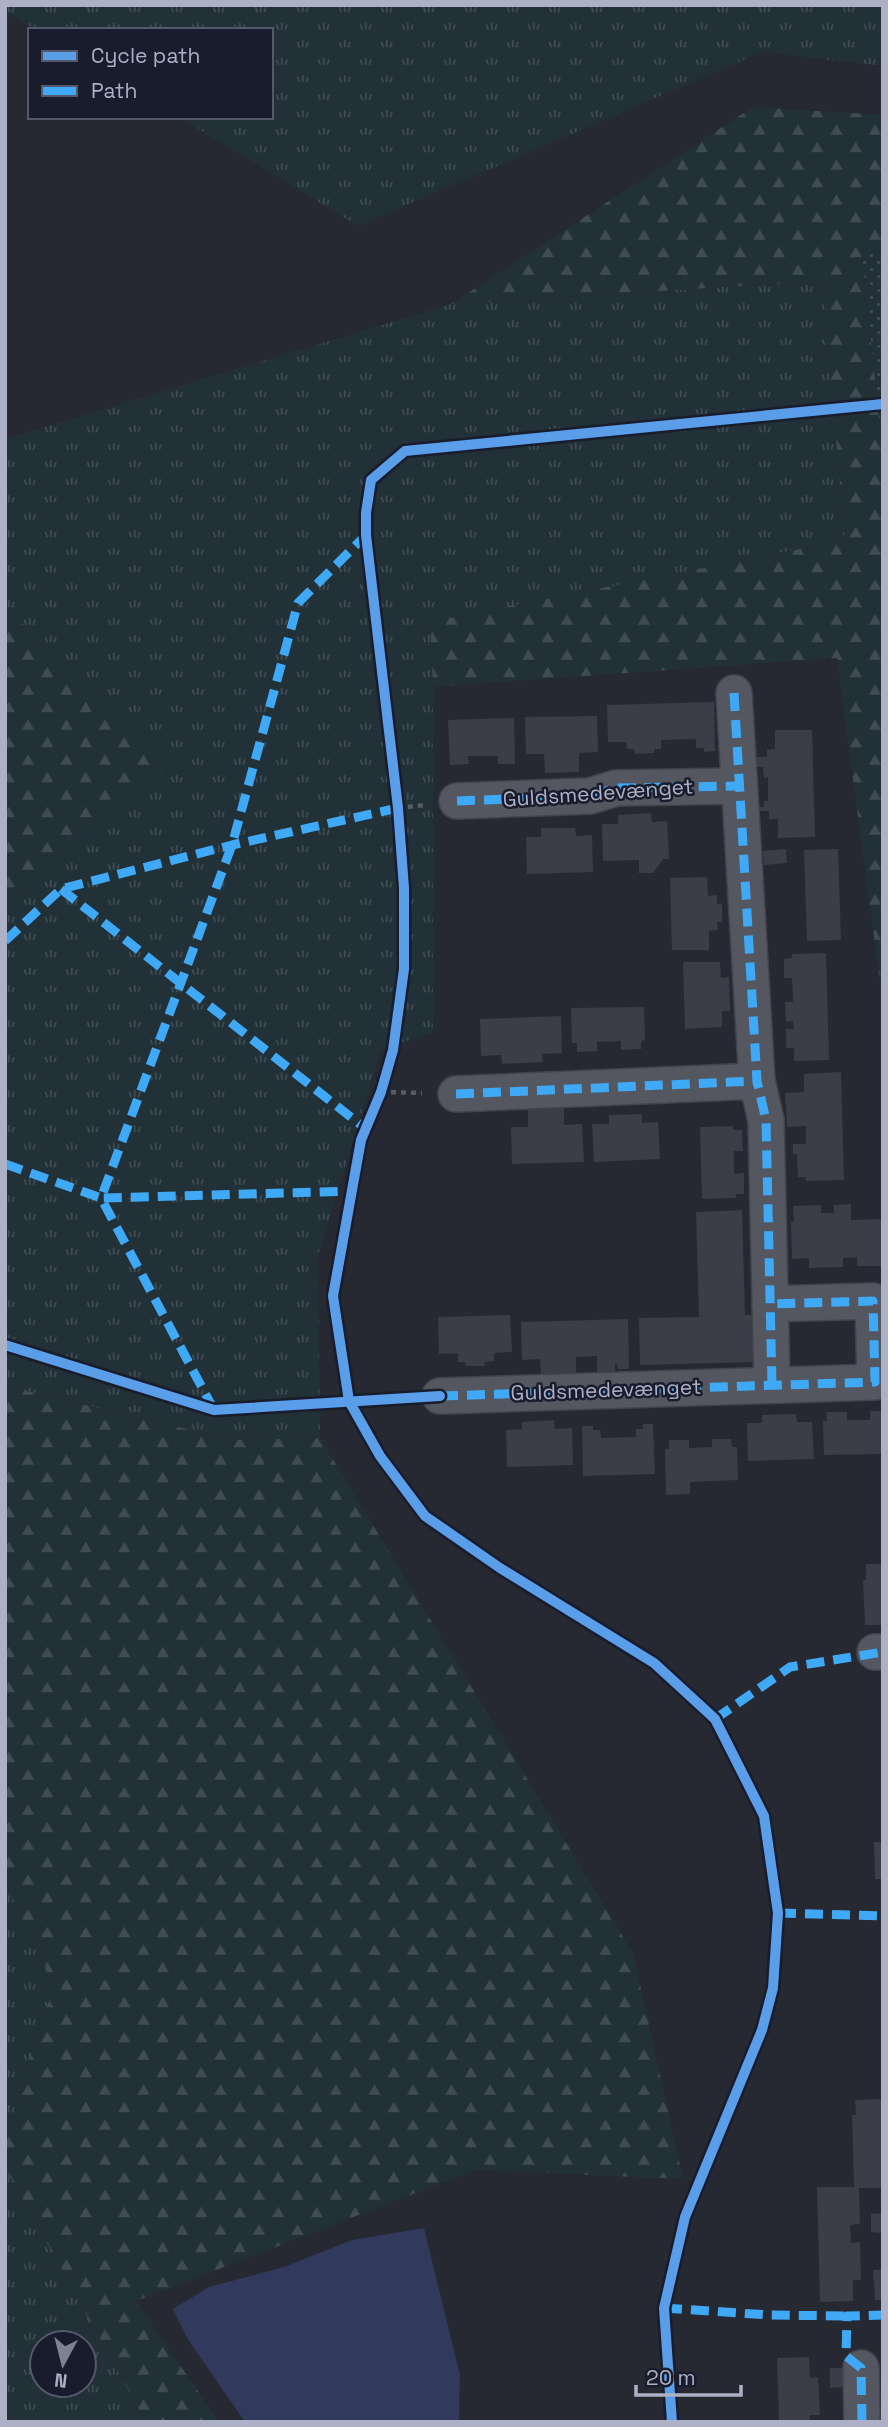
<svg xmlns="http://www.w3.org/2000/svg" width="888" height="2427" viewBox="0 0 888 2427" font-family="'Space Grotesk',sans-serif">
	<style>
		.grass { fill: url(#grass-tufts); fill-rule: evenodd }
		.forest { fill: url(#forest-firs) }
		.garden { fill: url(#garden-dots) }
		.water { fill: #31395c }
		.building { fill: #3b3d47 }
		.lines { fill: none; stroke-linecap: round; stroke-linejoin: round }
		.minor-casing { stroke: #42434b; stroke-width: 38 }
		.path { stroke: #585b64; stroke-width: 4.5; stroke-dasharray: 5 5; stroke-linecap: butt }
		.minor { stroke: #545660; stroke-width: 35 }
		.quiet { stroke: #3fa9f5; stroke-width: 9; stroke-dasharray: 18 9; stroke-linecap: butt }
		.cycleway-casing { stroke: #191c2d; stroke-width: 15 }
		.cycleway { stroke: #5a9eea; stroke-width: 10 }
		.labels { text-anchor: middle; stroke-width: 5; stroke-linejoin: round; paint-order: stroke }
		.street-label { font-size: 21px; fill: #adb1c5; stroke: #191c2d }
	</style>
	<defs>
		<pattern id="grass-tufts" width="24" height="20" patternUnits="userSpaceOnUse" patternTransform="scale(1.75)"><rect width="24" height="20" fill="#223038"/><path d="M3 7l-1-3M5 7V3M7 7l1-3M15 17l-1-3M17 17v-4M19 17l1-3" fill="none" stroke="#3f4c53"/></pattern>
		<pattern id="forest-firs" width="22" height="20" patternUnits="userSpaceOnUse" patternTransform="scale(1.75)"><rect width="22" height="20" fill="#223038"/><path d="M5 1l3.5 6h-7zM16 11l3.5 6h-7z" fill="#3f4c53"/></pattern>
		<pattern id="garden-dots" width="8" height="8" patternUnits="userSpaceOnUse" patternTransform="scale(1.75)"><rect width="8" height="8" fill="#223038"/><path d="M2 2h.1M6 6h.1" fill="none" stroke="#3f4c53" stroke-width="1.8" stroke-linecap="round"/></pattern>
	</defs>
	<rect width="100%" height="100%" fill="#262832"/>
	<!-- grass -->
	<g class="grass">
		<path d="M5,5h878v61l-121,-14 -404,174 -179,-109h92v-87h-235l-31,-19z"/>
		<path d="M822,281l23,259 -415,83 3,64v345l-52,18 -63,205 2,183 -87,2 -228,-54v-482l164,-137 -164,-161v-167l446,-135z"/>
		<path d="M5,1883l49,102 -49,153z"/>
		<path d="M5,2167l141,255h-141zM42,2343h42v42h-42z"/>
	</g>
	<!-- forest -->
	<g class="forest">
		<path d="M753,107l130,8v136l-21,3 21,202v549l-46,-347 -404,29 -3,-65 415,-82 -23,-259 -371,23z"/>
		<path d="M5,606l165,161 -165,137z"/>
		<path d="M5,1386l228,54 87,-2 313,515 50,226 -208,-9 -339,131 83,121h-73l-141,-255v-29l49,-153 -49,-102z"/>
	</g>
	<!-- garden -->
	<path class="garden" d="M883,251v205l-21,-203z"/>
	<!-- water -->
	<path class="water" d="M424,2228l36,147 -1,47h-214l-58,-84 -14,-29 36,-22 75,-20 68,-27z"/>
	<!-- building -->
	<g class="building">
		<path d="M714,702l1,49 -11,1v-4h-8v-9l-35,1v9h-7v4l-19,1 -1,-5h-7l-1,-7h-18l-1,-37z"/>
		<path d="M597,716l1,36 -19,1v19l-34,1 -1,-19h-18l-1,-37z"/>
		<path d="M514,718l1,46h-17v-8h-30l1,8 -19,1 -2,-45z"/>
		<path d="M775,730h37l3,107 -37,1v-19h-9v-8h-9v-4h4v-6h4v-24l-4,1 -1,-11h-6v-10h10v-7l8,-1z"/>
		<path d="M651,813l1,9 15,-1 2,38h-6l-10,14h-14v-13l-36,1 -1,-37h16v-9z"/>
		<path d="M541,828h34l1,8 16,-1 1,37 -66,2 -1,-37h15z"/>
		<path d="M786,849l1,14 -23,2 -1,-14z"/>
		<path d="M838,849l3,91 -34,1 -3,-91z"/>
		<path d="M707,877l1,19 9,-1v9h5v18h-5l1,8 -9,1v19h-37l-2,-72z"/>
		<path d="M826,953l3,107 -35,1v-13h-8v-19h8l-1,-8 -7,1 -1,-20h8l-1,-24h-8v-19l8,-1v-4z"/>
		<path d="M683,962h37l1,16 8,-1 1,34h-8v16l-37,2z"/>
		<path d="M644,1007l1,33 -4,1v8l-20,1v-9l-24,1v9l-20,1v-9h-5l-1,-35z"/>
		<path d="M561,1016l1,37 -20,1 1,8 -41,2 -1,-9 -20,1 -1,-37z"/>
		<path d="M841,1072l3,108 -38,1v-4h-8l-1,-23h-4v-10h13v-18l-19,1 -2,-34 19,-1v-18z"/>
		<path d="M564,1106v19l18,-1 2,38 -72,2 -1,-37h17v-19z"/>
		<path d="M642,1114v9l16,-1 2,37 -66,3 -2,-38h17v-9z"/>
		<path d="M733,1126v4h9l1,21h-9v23l10,-1v21h-8v4l-34,1 -2,-72z"/>
		<path d="M851,1204v16l32,-1v47h-26v-9l-14,1v9l-34,1v-10l-17,1 -1,-37 3,-1 -1,-15 28,-1v8h13v-8z"/>
		<path d="M742,1210l3,105h9l1,47 -115,3 -1,-47 60,-1 -3,-105z"/>
		<path d="M510,1315l2,37 -18,1v8l-10,1 1,4h-19l-1,-4h-7v-9l-19,1 -1,-37z"/>
		<path d="M628,1319l1,50h-11l-1,-5h-2v8h-18v-16l-21,1v19l-35,1 -1,-18 -18,1 -1,-38z"/>
		<path d="M870,1411h13v43l-59,1 -1,-34h4l-1,-9h21v8h23z"/>
		<path d="M796,1414l1,8h15l2,37 -66,2 -1,-38h15v-8z"/>
		<path d="M554,1420l1,9 17,-1 1,37 -66,2 -1,-37 16,-1v-7z"/>
		<path d="M643,1424h10l2,50 -72,2 -1,-50h11v4h7l1,8 35,-1v-8h7z"/>
		<path d="M712,1439h19l1,8h5l1,33 -48,2v12l-24,1 -1,-46h4v-9h20v8l23,-1z"/>
		<path d="M866,1564h17l-2,61h-16l-2,-45h3z"/>
		<path d="M874,1842h9v37h-8z"/>
		<path d="M883,2099v89h-24l1,36 -10,1 1,18 9,-1 1,38h-8v21l-33,1 -3,-115h37l-2,-72h4l-1,-15z"/>
		<path d="M883,2213v20l-12,-1v-18z"/>
		<path d="M873,2270h10v30h-8z"/>
		<path d="M809,2357l1,21 8,-1 2,38h-10v7h-31l-2,-64z"/>
		<path d="M830,2368h15v19l-15,1z"/>
	</g>
	<g class="lines">
		<defs>
			<g id="minor">
				<path d="M734,693l23,388 9,39 6,265"/>
				<path d="M457,801l133,-5 26,-8 123,-2"/>
				<path d="M456,1094l301,-13"/>
				<path d="M440,1396l435,-14 -2,-81 -103,3"/>
				<path d="M875,1652h8"/>
				<path d="M861,2368l1,54"/>
			</g>
		</defs>
		<!-- minor casing -->
		<use href="#minor" class="minor-casing"/>
		<!-- path -->
		<g class="path">
			<path d="M398,808l27,-3"/>
			<path d="M381,1092l41,1"/>
		</g>
		<!-- minor -->
		<use href="#minor" class="minor"/>
		<!-- quiet -->
		<g class="quiet">
			<path d="M734,693l23,388 9,39 6,265"/>
			<path d="M457,801l133,-5 26,-8 123,-2"/>
			<path d="M61,889l305,240"/>
			<path d="M5,941l56,-52 171,-44 166,-37"/>
			<path d="M456,1094l301,-13"/>
			<path d="M5,1164l96,34 131,-353 66,-242 68,-68"/>
			<path d="M440,1396l435,-14 -2,-81 -103,3"/>
			<path d="M214,1410l-113,-212 251,-7"/>
			<path d="M715,1719l75,-52 93,-15"/>
			<path d="M778,1913l105,3"/>
			<path d="M664,2308l105,7 78,1"/>
			<path d="M862,2422l-1,-54 -15,-12 1,-40 36,-1"/>
		</g>
		<defs>
			<g id="cycleway">
				<path d="M5,1345l209,65 226,-14"/>
				<path d="M672,2422l-8,-114 21,-91 77,-187 11,-42 5,-75 -14,-97 -49,-97 -61,-56 -154,-95 -75,-52 -45,-60 -31,-55 -16,-105 28,-156 20,-48 12,-42 11,-81v-81l-6,-80 -32,-273v-22l5,-33 34,-29 478,-47"/>
			</g>
		</defs>
		<!-- cycleway casing -->
		<use href="#cycleway" class="cycleway-casing"/>
		<!-- cycleway -->
		<use href="#cycleway" class="cycleway"/>
	</g>
	<g class="labels">
		<!-- street labels -->
		<g class="street-label">
			<text transform="translate(598 793) rotate(-4)" y="7">Guldsmedevænget</text>
			<text transform="translate(606 1390) rotate(-2)" y="7">Guldsmedevænget</text>
		</g>
	</g>
	<!-- border -->
	<rect width="888" height="2427" fill="none" stroke="#adb1c5" stroke-width="14"/>
	<!-- legend -->
	<rect x="28" y="28" width="245" height="91" fill="#191c2d" stroke="#54586a" stroke-width="2"/>
	<rect x="42" y="51" width="35" height="10" fill="#5a9eea" stroke="#54586a" stroke-width="2"/>
	<text x="91" y="63" font-size="21" fill="#adb1c5">Cycle path</text>
	<rect x="42" y="86" width="35" height="10" fill="#3fa9f5" stroke="#54586a" stroke-width="2"/>
	<text x="91" y="98" font-size="21" fill="#adb1c5">Path</text>
	<!-- north arrow -->
	<g transform="translate(63 2364) rotate(187)"><circle r="33" fill="#191c2d" stroke="#54586a" stroke-width="2"/>
	<path d="M0-5L12 26L0 18L-12 26Z" fill="#7e8192"/>
	<text y="-10" font-size="19" font-weight="bold" text-anchor="middle" fill="#adb1c5">N</text>
	</g>
	<!-- scale -->
	<path d="M636 2385v10h105v-10" fill="none" stroke="#adb1c5" stroke-width="3.5"/>
	<text x="646" y="2385" font-size="21" fill="#adb1c5" stroke="#191c2d" stroke-width="5" paint-order="stroke">20 m</text>
</svg>
